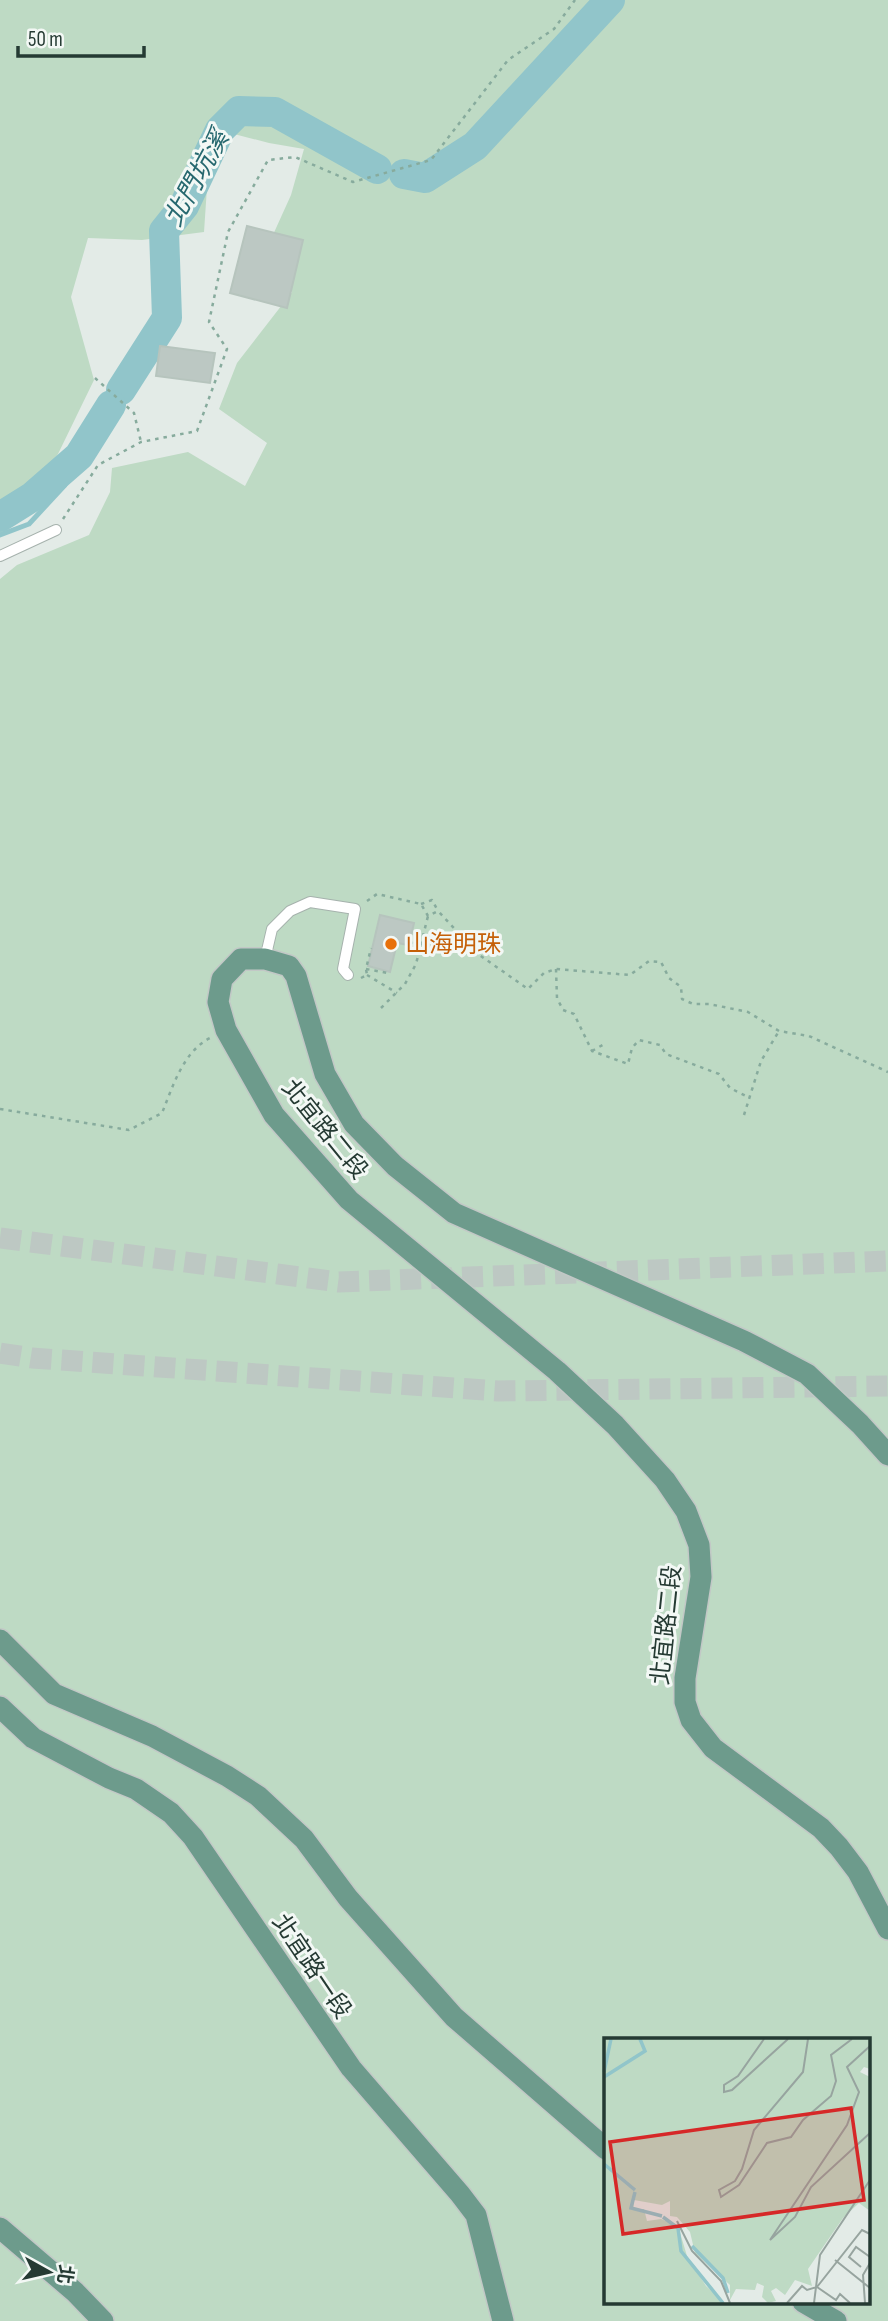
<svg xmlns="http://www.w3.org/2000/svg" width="888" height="2321" viewBox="0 0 888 2321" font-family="'Sofia Sans Condensed','Noto Sans TC',sans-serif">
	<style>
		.green { fill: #bedac4; fill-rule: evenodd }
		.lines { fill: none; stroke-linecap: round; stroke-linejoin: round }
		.stream { stroke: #91c5ca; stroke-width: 5 }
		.river { stroke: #91c5ca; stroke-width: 30 }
		.building { fill: #bcc8c3; stroke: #b6c4bd; stroke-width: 2 }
		.motorway-tunnel { stroke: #bdc8c3; stroke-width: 21; stroke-dasharray: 21 10; stroke-linecap: butt }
		.service-casing { stroke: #a6b2ad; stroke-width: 12 }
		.primary-casing { stroke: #c2c8c6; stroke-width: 24 }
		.path { stroke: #87ab9d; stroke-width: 2.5; stroke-dasharray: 3.5 5; stroke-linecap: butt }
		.service { stroke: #fff; stroke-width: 10 }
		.primary { stroke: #6d9b8c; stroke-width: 21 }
		.food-dot { fill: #e8710a; stroke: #f3f8f5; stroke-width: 2.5 }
		.labels { text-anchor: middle; stroke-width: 6; stroke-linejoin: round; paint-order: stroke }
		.food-label { font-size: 24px; fill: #c56008; stroke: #f3f8f5; text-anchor: start }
		.street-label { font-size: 24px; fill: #253a33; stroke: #f3f8f5 }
		.water-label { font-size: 26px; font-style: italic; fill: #26686f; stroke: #f3f8f5 }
		.inset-river { fill: none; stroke: #91c5ca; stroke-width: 3.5 }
		.inset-road { fill: none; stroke: #97a49f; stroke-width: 2 }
		.view { fill: #d62828; fill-opacity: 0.15; stroke: #d62828; stroke-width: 3.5 }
		.inset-edge { fill: none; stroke: #253a33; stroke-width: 3.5 }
	</style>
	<rect width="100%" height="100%" fill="#e3ebe7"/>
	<!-- green -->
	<path class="green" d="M0,0h888v2321h-888v-1742l17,-14 72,-30 21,-43 2,-24 76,-16 57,34 22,-43 -48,-34 18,-46 55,-71 -20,-55 19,-42 13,-46 -35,-6 -58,-15 -7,104 -62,8 -54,-2 -17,59 23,83 -36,74 -53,78 -5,2zM606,2039h263v263h-263z"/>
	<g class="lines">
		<!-- stream -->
		<path class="stream" d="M0,535l29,-11 36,-39 14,-29"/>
		<!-- river -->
		<g class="river">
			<path d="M404,174l21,4 50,-32 135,-146"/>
			<path d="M121,390l46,-72 -3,-87 20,-25 36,-76 19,-19 36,1 102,57"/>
			<path d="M0,517l32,-20 47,-41 32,-51"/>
		</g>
	</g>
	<!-- building -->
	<g class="building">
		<path d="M247,226l56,14 -16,68 -57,-15z"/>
		<path d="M160,346l55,7 -5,30 -54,-7z"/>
		<path d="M380,915l34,8 -5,22 -12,-2 -7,29 -22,-6z"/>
	</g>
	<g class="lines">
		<!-- motorway-tunnel -->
		<g class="motorway-tunnel">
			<path d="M0,1238l339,44 549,-21"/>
			<path d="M0,1353l32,5 466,33 390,-5"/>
		</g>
		<defs>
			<g id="service">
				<path d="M0,556l56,-26"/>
				<path d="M265,959l7,-30 18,-18 20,-9 45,7 -12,60 5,6"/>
			</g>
			<g id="primary">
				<path d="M888,1455l-28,-31 -53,-50 -63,-33 -290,-128 -59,-47 -41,-42 -29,-50 -29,-98 -7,-10 -24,-7h-24l-19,20 -4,23 8,28 48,85 75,85 208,171 58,54 50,55 21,31 13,34 2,32 -16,101v24l6,18 22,28 108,80 18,19 19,25 30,57"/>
				<path d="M0,1640l54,54 98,42 75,40 31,20 46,43 44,59 106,119 152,132"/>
				<path d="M0,1707l33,31 76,40 27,11 35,24 22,24 158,231 109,126 16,21 27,106"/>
				<path d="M0,2228l75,64 28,29"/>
				<path d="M803,2302l33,19"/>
			</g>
		</defs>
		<!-- service casing -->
		<use href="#service" class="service-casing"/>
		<!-- primary casing -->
		<use href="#primary" class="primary-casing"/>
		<!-- path -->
		<g class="path">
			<path d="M95,378l39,35 7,29"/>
			<path d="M63,519l35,-54 43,-23 56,-11 30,-82 -18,-27 19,-90 40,-72 27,-3 58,25 78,-22 77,-100 46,-31 21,-29"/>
			<path d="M367,901l10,-7 44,10 7,12 10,-5 40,43 50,35 16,-16 12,-4 74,6 19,-14 12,1 8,16 12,9 1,12 11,5h16l39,8 31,19 30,5 79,36"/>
			<path d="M421,904l11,-4 6,11"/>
			<path d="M410,942l12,4"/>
			<path d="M366,969l22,4v-2"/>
			<path d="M556,969l1,29 6,12 11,4 18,37 36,13 4,-16 7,-8 21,5 6,9 53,20 11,14 18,9"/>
			<path d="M367,975l30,18"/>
			<path d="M361,978l6,-3 -1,-6 5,-21"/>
			<path d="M381,1008l24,-24 11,-20 12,-48"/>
			<path d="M592,1051l14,-8"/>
			<path d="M0,1109l129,21 33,-17c11,-27 21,-61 48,-75"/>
			<path d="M744,1115l17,-54 18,-30"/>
		</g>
		<!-- service -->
		<use href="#service" class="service"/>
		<!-- primary -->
		<use href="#primary" class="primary"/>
	</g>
	<!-- markers -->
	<circle class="food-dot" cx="391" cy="944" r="7"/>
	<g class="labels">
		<!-- food labels -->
		<g class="food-label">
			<text x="405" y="952">山海明珠</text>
		</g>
		<!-- street labels -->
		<g class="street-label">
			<text transform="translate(325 1129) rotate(51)" y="8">北宜路二段</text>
			<text transform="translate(666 1625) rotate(-84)" y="8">北宜路二段</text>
			<text transform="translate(312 1966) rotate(56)" y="8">北宜路一段</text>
		</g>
		<!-- water labels -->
		<g class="water-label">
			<text transform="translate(196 178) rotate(-61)" y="9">北門坑溪</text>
		</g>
	</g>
	<!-- overview -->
	<g transform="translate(604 2038)">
		<rect width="266" height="266" fill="#e3ebe7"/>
		<path d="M0,1h266v30l-6,-2 -4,5 10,5v134l-11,-8 -16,15 -35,51 4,17 -17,-6 -10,15 -9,-7 -5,3 5,10 -8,2 -6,-6 2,-11 -7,-3 -2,7 -19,-1 -6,11v-15l-35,-32 -5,-21 -13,-15 -7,-1v-15l-8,4 -28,-5 -1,10 11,-1 3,12 14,-2 17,7 9,30 19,30 19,17h-121z" fill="#bedac4"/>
		<path class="inset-river" d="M0,34l7,-33M0,39l41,-26 -5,-12M0,126l31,26M31,154l-4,16 31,8M59,179l15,11 3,23 42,52M88,208l31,32 5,15"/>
		<path class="inset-road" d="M160,1l-26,37 -14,9v7l8,-2 56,-51M204,1l-5,33 -49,58 -12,39 -7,12 -16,9 2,7 18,-12 28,-42 24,-6 12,-17 28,-24 5,-15 -5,-26 21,-16M266,8l-23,21 12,25 -12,33 -77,115 25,-23 16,-30 59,-54M73,183l15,30 29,30 9,22M231,222l35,28M257,229l-12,-10 7,-10 14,10M213,249l19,13 4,-6 10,9M183,265l15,-17 5,4 10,-3 45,-57 8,4M210,265l6,-48 50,-75M261,265l-2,-28 7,-12"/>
		<path class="view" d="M247,70l13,92 -241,34 -13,-92z"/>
		<rect width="266" height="266" class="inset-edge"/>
	</g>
	<!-- north arrow -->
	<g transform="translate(49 2272) rotate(98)" stroke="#f3f8f5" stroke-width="5" paint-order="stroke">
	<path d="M0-5L12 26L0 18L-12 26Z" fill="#253a33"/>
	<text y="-10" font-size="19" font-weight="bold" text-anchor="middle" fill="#253a33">北</text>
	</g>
	<!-- scale -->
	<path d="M18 46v10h126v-10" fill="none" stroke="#253a33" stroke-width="3.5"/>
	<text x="28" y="46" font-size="21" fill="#253a33" stroke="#f3f8f5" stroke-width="5" paint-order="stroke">50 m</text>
</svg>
